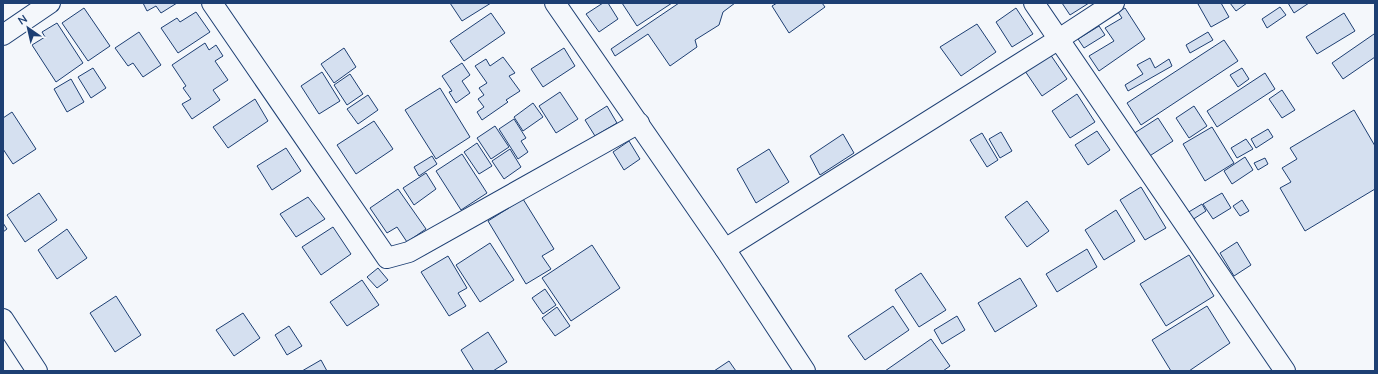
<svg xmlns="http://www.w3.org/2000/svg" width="1378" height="374" viewBox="0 0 1378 374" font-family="Mulish,sans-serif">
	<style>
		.building { fill: #d5e0f0; stroke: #1d3f73 }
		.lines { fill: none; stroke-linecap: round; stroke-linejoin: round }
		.street-casing { stroke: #1d3f73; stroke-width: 22 }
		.street { stroke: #f4f7fb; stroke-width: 20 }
	</style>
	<rect width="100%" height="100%" fill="#f4f7fb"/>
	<!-- building -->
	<g class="building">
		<path d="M143,3h34l-16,10 -5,-7 -9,5z"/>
		<path d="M450,3h41l-29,18z"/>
		<path d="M603,3h5l10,16 -19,13 -13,-18z"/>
		<path d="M622,3h50l-35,23z"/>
		<path d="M679,3h56l-12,9 -4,13 -24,15 2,7 -27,19 -22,-32 -33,22 -4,-7z"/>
		<path d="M777,3h45l3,4 -36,26 -17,-27z"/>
		<path d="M1062,3h27l-19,12z"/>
		<path d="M1201,3h20l8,14 -18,10 -13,-23z"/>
		<path d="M1230,3h17l-11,8z"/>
		<path d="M1288,3h21l-15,10z"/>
		<path d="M1280,7l6,8 -19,13 -5,-9z"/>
		<path d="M84,8l26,38 -22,15 -26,-38z"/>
		<path d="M1016,8l17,26 -21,13 -16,-25z"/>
		<path d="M1125,8l20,31 -46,32 -10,-15 25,-15 -9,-13 17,-10 -4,-6z"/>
		<path d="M196,12l14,20 -32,21 -17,-25 16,-10 3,4z"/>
		<path d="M491,13l14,20 -41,28 -14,-20z"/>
		<path d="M1344,13l11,18 -38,23 -11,-17z"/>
		<path d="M57,23l26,40 -27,19 -24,-37 13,-8 -3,-5z"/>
		<path d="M977,24l19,28 -35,24 -21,-29z"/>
		<path d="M1099,26l6,9 -21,13 -6,-9z"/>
		<path d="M139,32l22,33 -18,12 -10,-14 -5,3 -13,-18z"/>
		<path d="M1208,32l5,8 -23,13 -4,-8z"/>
		<path d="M1374,34l1,1v22l-32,22 -11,-16z"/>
		<path d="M1224,40l14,21 -97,64 -14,-22z"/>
		<path d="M205,43l4,7 7,-5 7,11 -8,5 13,19 -15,10 7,10 -28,19 -10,-15 9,-5 -8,-11 3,-2 -14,-21z"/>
		<path d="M344,48l12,19 -22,16 -13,-19z"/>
		<path d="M564,48l11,18 -32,21 -12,-18z"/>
		<path d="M1050,54l17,25 -25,17 -17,-25z"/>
		<path d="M503,57l12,16 -6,3 11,15 -14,9 2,2 -26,18 -5,-8 7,-5 -6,-8 6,-4 -5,-7 8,-5 -12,-17 11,-7 4,7z"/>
		<path d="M1150,58l5,10 14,-9 3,7 -44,25 -3,-6 18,-11 -6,-9z"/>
		<path d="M462,63l8,12 -8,6 8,12 -14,10 -7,-11 3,-1 -10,-15z"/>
		<path d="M93,68l13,20 -15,10 -13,-21z"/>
		<path d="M1242,68l7,11 -11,8 -8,-12z"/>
		<path d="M322,72l18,29 -21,13 -18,-28z"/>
		<path d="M1265,73l10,16 -58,38 -10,-16z"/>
		<path d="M350,74l13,20 -16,11 -13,-20z"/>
		<path d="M71,79l13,23 -17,10 -13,-23z"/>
		<path d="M440,88l30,49 -34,22 -31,-49z"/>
		<path d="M1282,90l13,20 -13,8 -13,-19z"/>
		<path d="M560,92l18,27 -22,14 -17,-27z"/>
		<path d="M1077,94l18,28 -25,16 -18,-27z"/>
		<path d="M368,95l10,15 -20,14 -11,-15z"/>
		<path d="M255,99l13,22 -40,27 -15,-21z"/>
		<path d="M533,103l10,14 -20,14 -9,-14z"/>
		<path d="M607,106l10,17 -22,13 -10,-16z"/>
		<path d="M1194,106l13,20 -18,12 -13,-20z"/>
		<path d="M1354,110l21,36v43l-70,42 -25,-43 11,-6 -9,-14 15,-9 -7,-11z"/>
		<path d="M12,112l24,37 -23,15 -10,-15v-31z"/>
		<path d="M1158,118l15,23 -25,16 -15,-23z"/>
		<path d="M514,119l12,19 -5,3 7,11 -10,7 -19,-30z"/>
		<path d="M374,121l19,28 -37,25 -19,-29z"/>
		<path d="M495,126l14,21 -18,12 -14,-21z"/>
		<path d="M1212,127l22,36 -29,18 -22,-37z"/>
		<path d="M1268,129l5,8 -17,11 -5,-9z"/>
		<path d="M1097,131l13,19 -22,15 -13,-20z"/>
		<path d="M1001,132l11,19 -12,7 -11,-19z"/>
		<path d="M982,133l16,27 -11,7 -17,-27z"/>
		<path d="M843,134l11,19 -34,22 -10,-19z"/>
		<path d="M1246,139l7,10 -16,9 -6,-10z"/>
		<path d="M629,141l11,18 -16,11 -11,-18z"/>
		<path d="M477,143l15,23 -13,8 -15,-22z"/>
		<path d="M286,148l15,23 -29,19 -15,-24z"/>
		<path d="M510,149l11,18 -17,12 -12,-18z"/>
		<path d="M769,149l20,33 -33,21 -19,-34z"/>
		<path d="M462,154l25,39 -26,17 -25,-39z"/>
		<path d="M432,156l5,8 -18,12 -5,-9z"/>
		<path d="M1245,157l8,13 -21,14 -8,-13z"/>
		<path d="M1265,158l3,6 -10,6 -4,-7z"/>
		<path d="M426,173l10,16 -22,16 -11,-17z"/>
		<path d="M1141,187l25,41 -21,12 -25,-40z"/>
		<path d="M398,189l28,40 -19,13 -10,-15 -10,6 -17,-25z"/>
		<path d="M39,193l18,27 -32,22 -18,-27z"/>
		<path d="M1222,193l9,15 -18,11 -10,-15z"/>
		<path d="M308,197l17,22 -29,18 -16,-23z"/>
		<path d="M523,199l31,50 -12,7 9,13 -25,15 -38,-63z"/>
		<path d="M1242,200l7,11 -9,5 -7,-10z"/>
		<path d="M1027,201l22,30 -22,16 -22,-30z"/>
		<path d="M1202,204l4,7 -14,9 -5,-7z"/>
		<path d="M1116,210l19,31 -31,19 -19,-30z"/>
		<path d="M3,223l4,6 -4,3z"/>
		<path d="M333,227l18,27 -30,21 -19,-28z"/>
		<path d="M67,229l20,29 -30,21 -19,-29z"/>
		<path d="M1237,242l14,23 -17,11 -14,-23z"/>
		<path d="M490,243l24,37 -34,22 -24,-37z"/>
		<path d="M592,245l28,43 -49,33 -29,-43z"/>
		<path d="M1087,249l10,18 -40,25 -11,-18z"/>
		<path d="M1189,255l25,41 -48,30 -26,-42z"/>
		<path d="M448,256l19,32 -9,5 8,13 -17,10 -28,-44z"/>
		<path d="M378,268l10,12 -11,8 -10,-11z"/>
		<path d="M921,273l25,37 -27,17 -24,-37z"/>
		<path d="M1020,278l17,28 -42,26 -17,-29z"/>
		<path d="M362,280l17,25 -32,21 -17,-24z"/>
		<path d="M545,289l11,16 -13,9 -11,-16z"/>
		<path d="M116,296l25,39 -26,17 -25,-39z"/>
		<path d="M893,306l16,24 -44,30 -17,-24z"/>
		<path d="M1207,306l23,37 -41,28h-18l-19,-31z"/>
		<path d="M557,307l13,19 -15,10 -13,-18z"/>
		<path d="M243,313l17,25 -26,18 -18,-26z"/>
		<path d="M957,316l8,14 -23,14 -8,-14z"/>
		<path d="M289,326l13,20 -15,9 -12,-20z"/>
		<path d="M488,332l19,30 -14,9h-19l-13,-21z"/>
		<path d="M931,339l19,27 -7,5h-58z"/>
		<path d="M321,360l6,11h-25z"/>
		<path d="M729,361l7,10h-22z"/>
	</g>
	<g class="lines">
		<defs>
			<g id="street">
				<path d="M212,3l175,255 22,-6 230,-129"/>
				<path d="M555,3l170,246 80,122"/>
				<path d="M1034,3l251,368"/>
				<path d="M3,35l47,-32"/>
				<path d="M725,249l334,-210 55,-36"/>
				<path d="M3,319l34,52"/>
			</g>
		</defs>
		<!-- street casing -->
		<use href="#street" class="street-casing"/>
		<!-- street -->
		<use href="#street" class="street"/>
	</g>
	<!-- border -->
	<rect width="1378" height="374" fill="none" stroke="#1d3f73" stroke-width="8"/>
	<!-- north arrow -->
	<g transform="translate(28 28) rotate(326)" stroke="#f4f7fb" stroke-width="3" paint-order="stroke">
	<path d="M0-3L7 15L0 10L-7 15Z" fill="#1d3f73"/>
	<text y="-6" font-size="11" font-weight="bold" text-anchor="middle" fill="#1d3f73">N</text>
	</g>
</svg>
